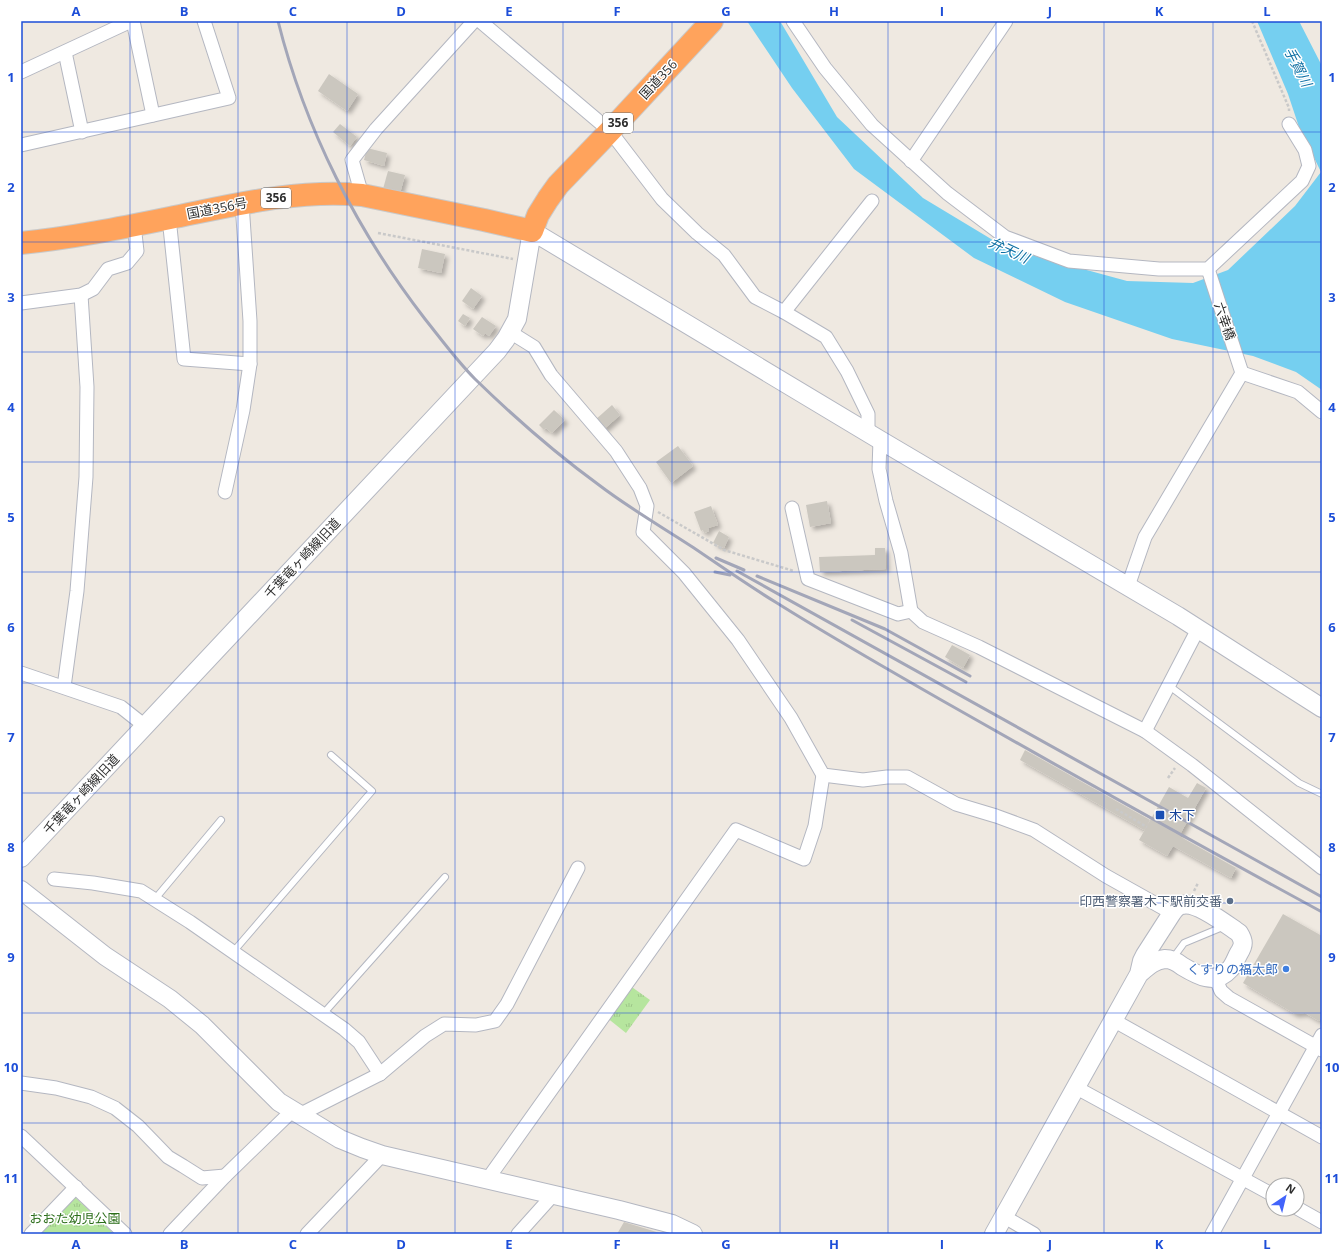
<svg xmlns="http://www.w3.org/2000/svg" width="1343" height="1255" viewBox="0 0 1343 1255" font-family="'Open Sans','Noto Sans JP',sans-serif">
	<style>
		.park { fill: url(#park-tufts) }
		.water { fill: #75cff0 }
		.building { fill: #cbc7bf; filter: url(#shadow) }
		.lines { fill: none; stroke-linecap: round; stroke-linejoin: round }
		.lane-casing { stroke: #b4b7c1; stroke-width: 8 }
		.street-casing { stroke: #b4b7c1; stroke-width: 15 }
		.secondary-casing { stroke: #b4b7c1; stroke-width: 20 }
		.highway-casing { stroke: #c9c9c9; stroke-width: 24 }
		.path { stroke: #c9c9c9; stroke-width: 2.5; stroke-dasharray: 3 2; stroke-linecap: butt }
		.lane { stroke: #fff; stroke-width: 6 }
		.street { stroke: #fff; stroke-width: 13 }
		.secondary { stroke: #fff; stroke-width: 18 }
		.highway { stroke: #ffa35c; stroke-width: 22 }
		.rail { stroke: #a3a6b8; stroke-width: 3 }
		.grid { fill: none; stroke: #1d4ed8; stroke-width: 1; stroke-opacity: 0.55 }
		.transit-dot { fill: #1a4fb4; stroke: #fff; stroke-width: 1.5 }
		.service-dot { fill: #5c6f8a; stroke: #fff; stroke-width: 1.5 }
		.shop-dot { fill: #3f7fe0; stroke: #fff; stroke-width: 1.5 }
		.labels { text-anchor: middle; stroke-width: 3; stroke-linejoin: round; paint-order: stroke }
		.shield { fill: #fff; stroke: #6d6d6d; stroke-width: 1 }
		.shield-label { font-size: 12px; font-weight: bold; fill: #2e2e2e }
		.street-label { font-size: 13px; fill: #2e2e2e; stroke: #fff }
		.transit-label { font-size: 13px; fill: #164399; stroke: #fff; text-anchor: start }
		.service-label { font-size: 13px; fill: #4e5e75; stroke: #fff; text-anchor: end }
		.shop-label { font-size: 13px; fill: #366cbe; stroke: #fff; text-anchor: end }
		.park-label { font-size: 13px; fill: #2c6e1b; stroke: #fff }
		.water-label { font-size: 14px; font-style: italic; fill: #0d6fa3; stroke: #fff }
		.neatline { fill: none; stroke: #1d4ed8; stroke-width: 1.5 }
		.grid-label { font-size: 13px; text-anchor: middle; font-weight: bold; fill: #1d4ed8 }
	</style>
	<defs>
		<pattern id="park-tufts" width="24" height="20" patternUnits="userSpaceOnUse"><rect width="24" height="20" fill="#b6e59e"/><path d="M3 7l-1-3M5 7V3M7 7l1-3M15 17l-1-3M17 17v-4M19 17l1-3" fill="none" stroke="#9dc588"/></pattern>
		<filter id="shadow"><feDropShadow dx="3.5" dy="3.5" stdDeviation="2" flood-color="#0004"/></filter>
	</defs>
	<rect width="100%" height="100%" fill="#efe9e1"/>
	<!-- park -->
	<g class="park">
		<path d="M629,985l21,15 -24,33 -20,-16z"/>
		<path d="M75,1197l39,37h-76z"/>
	</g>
	<!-- water -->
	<path class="water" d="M747,21h33l57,96 86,81 83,50 121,33 66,2 35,-13 67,-64 26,-34 -22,-45 -11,-33 -31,-73h42l23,45v324l-26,-18 -43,-16 -81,-17 -107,-37 -91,-44 -120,-89 -62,-81z"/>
	<!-- building -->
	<g class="building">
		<path d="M329,74l29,20 -11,17 -29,-20z"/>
		<path d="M340,124l17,13 -7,9 -17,-14z"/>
		<path d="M367,148l20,5 -3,13 -20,-6z"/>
		<path d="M388,171l17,4 -5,18 -17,-4z"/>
		<path d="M422,249l23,5 -4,19 -23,-5z"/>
		<path d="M471,288l11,8 -9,13 -11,-8z"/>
		<path d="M463,314l7,4 -5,8 -7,-5z"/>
		<path d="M482,317l14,9 -7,10 -4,-3 -2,3 -10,-7z"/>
		<path d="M612,405l8,10 -17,15 -8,-10z"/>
		<path d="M554,410l11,10 -13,13 -6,-5 -2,2 -5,-5z"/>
		<path d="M678,446l15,20 -22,17 -15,-21z"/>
		<path d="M827,501l4,22 -21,4 -4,-22z"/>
		<path d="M711,506l7,19 -10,3 1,3 -5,2 -1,-3 -2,1 -7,-19z"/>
		<path d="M719,531l10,6 -5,11 -11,-5z"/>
		<path d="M875,548h10l1,21 -66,3 -1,-15 56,-2z"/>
		<path d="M952,645l18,10 -7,13 -18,-11z"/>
		<path d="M1025,750l125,70 -6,10 -124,-70z"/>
		<path d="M1197,783l9,5 -27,48 57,32 -5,10 -58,-32 -6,10 -28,-16 30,-53 19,11z"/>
		<path d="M1283,914l39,22v80l-3,5 -14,-8 -10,1 -52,-31z"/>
		<path d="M624,1222l39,12h-46z"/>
	</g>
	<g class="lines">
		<defs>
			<g id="lane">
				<path d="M1168,685l131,98 23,11"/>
				<path d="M155,899l66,-79"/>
				<path d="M233,952l139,-161 -41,-36"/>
				<path d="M1173,958l11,-15 41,-17"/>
				<path d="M323,1014l122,-137"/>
			</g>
			<g id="street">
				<path d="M133,21l20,94"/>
				<path d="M480,21l130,110 52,68 35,34 27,22 31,42 29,15 42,25 21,34 21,43v18"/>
				<path d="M793,21l32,47 47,57 75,68 58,44 64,24 90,8h49l94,-88 7,-15 -4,-16 -16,-26"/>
				<path d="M65,52l17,80"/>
				<path d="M21,72l110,-51"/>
				<path d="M21,145l208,-47 -25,-77"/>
				<path d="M911,161l95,-140"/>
				<path d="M362,195l-10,-35 24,-31 98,-108"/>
				<path d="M169,218l15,141 66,5"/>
				<path d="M1208,269l34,104"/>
				<path d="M21,303l60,-8 12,-6 15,-20 19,-6 10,-12 -3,-26"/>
				<path d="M784,312l88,-111"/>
				<path d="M510,332l24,15 17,28 65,76 24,37 7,18 -4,26 41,41 54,67 53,78 32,57 40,5 24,-3h20l49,27 40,12 38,14 72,46 66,37"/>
				<path d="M1242,373l56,19 24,20"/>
				<path d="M880,440l-1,29 7,32 15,52 10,58 12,11 56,25 166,84 47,34 130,103"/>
				<path d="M225,492l18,-82 7,-46v-43l-8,-118"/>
				<path d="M792,508l16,71 90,35 13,-3"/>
				<path d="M1128,586l17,-49 97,-164"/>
				<path d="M21,673l100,34 24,19"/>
				<path d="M64,687l13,-96 9,-114 1,-90 -6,-92"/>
				<path d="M1145,731l53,-102"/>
				<path d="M54,879l39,4 48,8 49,31 154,107 15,13 21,32"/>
				<path d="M1215,977l6,14 8,7 93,52"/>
				<path d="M1113,1020l209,117"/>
				<path d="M21,1083l35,5 35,9 24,11 23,18 30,31 15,9 19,12 23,-2"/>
				<path d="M1075,1087l198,108"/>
				<path d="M299,1115l81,-41 45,-38 19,-12 32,1 19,-4 12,-17 71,-136"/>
				<path d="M21,1136l104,98"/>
				<path d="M487,1180l249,-350 68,29 11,-33 8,-51"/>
				<path d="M1297,1208l25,14"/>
				<path d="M1003,1216l31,18"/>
				<path d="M31,1234l45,-47"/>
				<path d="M170,1234l55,-58 67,-65"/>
				<path d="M307,1234l75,-79"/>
				<path d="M518,1234l35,-39"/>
				<path d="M1212,1234l110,-199"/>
			</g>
			<g id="secondary">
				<path d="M21,858l476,-507 9,-12 11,-20 15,-88 348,209 298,176 144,92"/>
				<path d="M21,890l84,66 65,43 32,26 77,77 61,37 22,9 20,7 237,55 53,14 21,10"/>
				<path d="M994,1234l145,-260c8,-7 15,-14 26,-15 7,0 12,3 17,7 15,9 33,20 48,3 4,-4 6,-11 9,-16 5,-8 5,-12 0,-20 -12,-8 -42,-32 -57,-28 -5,1 -7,4 -10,8l-27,42 -3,6 -3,13"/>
			</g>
			<path id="highway" d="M21,243c50,-5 100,-15 149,-25 64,-13 127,-29 192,-23l122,25 48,11 6,-16 10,-16 10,-14 52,-54 102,-110"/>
		</defs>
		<!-- lane casing -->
		<use href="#lane" class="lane-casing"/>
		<!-- street casing -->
		<use href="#street" class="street-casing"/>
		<!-- secondary casing -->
		<use href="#secondary" class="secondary-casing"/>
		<!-- highway casing -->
		<use href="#highway" class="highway-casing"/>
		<!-- path -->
		<g class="path">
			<path d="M1252,21l37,87v3"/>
			<path d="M378,233l135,26"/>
			<path d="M658,512l66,38 70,21"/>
			<path d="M1168,778l7,-10"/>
			<path d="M1116,809l31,18"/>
			<path d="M1194,891l4,-8"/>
		</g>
		<!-- lane -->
		<use href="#lane" class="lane"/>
		<!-- street -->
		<use href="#street" class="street"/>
		<!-- secondary -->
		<use href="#secondary" class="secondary"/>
		<!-- highway -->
		<use href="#highway" class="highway"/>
		<!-- rail -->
		<g class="rail">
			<path d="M278,21c27,108 79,210 147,298 16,20 32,42 50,60 39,38 80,74 124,106 30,23 63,42 95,63 28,19 55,38 83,55 54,34 110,66 166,98 125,71 252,142 379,211"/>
			<path d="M716,558l28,12"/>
			<path d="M737,571l585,326"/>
			<path d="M715,572l15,3"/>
			<path d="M757,576l128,53 85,47"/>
			<path d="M852,620l114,62"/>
		</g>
	</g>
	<!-- grid -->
	<path class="grid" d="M130,21v1213M238,21v1213M347,21v1213M455,21v1213M563,21v1213M672,21v1213M780,21v1213M888,21v1213M996,21v1213M1104,21v1213M1213,21v1213M21,132h1301M21,242h1301M21,352h1301M21,462h1301M21,572h1301M21,683h1301M21,793h1301M21,903h1301M21,1013h1301M21,1123h1301"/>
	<!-- markers -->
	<rect class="transit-dot" x="1155" y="810" width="10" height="10" rx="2"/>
	<circle class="service-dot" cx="1230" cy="901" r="4"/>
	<circle class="shop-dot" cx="1286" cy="969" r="4"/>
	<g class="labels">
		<!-- shield labels -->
		<g class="shield">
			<rect x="603" y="113" width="30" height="20" rx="3"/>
			<rect x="261" y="188" width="30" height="20" rx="3"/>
		</g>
		<g class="shield-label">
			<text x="618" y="127">356</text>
			<text x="276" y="202">356</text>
		</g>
		<!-- street labels -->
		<g class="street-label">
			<text transform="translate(658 79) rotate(-47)" y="5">国道356</text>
			<text transform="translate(217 208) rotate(-11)" y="5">国道356号</text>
			<text transform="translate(1225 321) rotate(71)" y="5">六幸橋</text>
			<text transform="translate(302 558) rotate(-47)" y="5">千葉竜ヶ崎線旧道</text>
			<text transform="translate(81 794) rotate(-47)" y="5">千葉竜ヶ崎線旧道</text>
		</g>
		<!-- transit labels -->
		<g class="transit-label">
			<text x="1169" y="820">木下</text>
		</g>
		<!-- service labels -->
		<g class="service-label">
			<text x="1222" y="906">印西警察署木下駅前交番</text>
		</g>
		<!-- shop labels -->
		<g class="shop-label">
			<text x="1278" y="974">くすりの福太郎</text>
		</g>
		<!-- park labels -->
		<g class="park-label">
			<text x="75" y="1223">おおた幼児公園</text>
		</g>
		<!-- water labels -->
		<g class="water-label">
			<text transform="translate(1298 67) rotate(63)" y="5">手賀川</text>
			<text transform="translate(1009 250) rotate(25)" y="5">弁天川</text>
		</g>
	</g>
	<!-- border -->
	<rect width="1343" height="1255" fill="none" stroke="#ffffff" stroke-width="44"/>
	<!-- north arrow -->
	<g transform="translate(1285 1197) rotate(35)"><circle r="19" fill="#ffffff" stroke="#ababab"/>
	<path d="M0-3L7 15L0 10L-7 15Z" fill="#4264fb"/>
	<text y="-6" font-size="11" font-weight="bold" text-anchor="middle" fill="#2e2e2e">N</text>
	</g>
	<rect x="22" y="22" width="1299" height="1211" class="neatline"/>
	<g class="grid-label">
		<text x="76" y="16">A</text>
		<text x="184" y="16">B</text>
		<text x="293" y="16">C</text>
		<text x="401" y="16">D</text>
		<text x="509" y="16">E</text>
		<text x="617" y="16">F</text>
		<text x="726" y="16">G</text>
		<text x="834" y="16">H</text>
		<text x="942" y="16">I</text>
		<text x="1050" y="16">J</text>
		<text x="1159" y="16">K</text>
		<text x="1267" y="16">L</text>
		<text x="11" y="82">1</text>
		<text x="1332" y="82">1</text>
		<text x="11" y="192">2</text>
		<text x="1332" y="192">2</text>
		<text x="11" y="302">3</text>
		<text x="1332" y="302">3</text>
		<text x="11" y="412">4</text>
		<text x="1332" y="412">4</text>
		<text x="11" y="522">5</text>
		<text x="1332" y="522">5</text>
		<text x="11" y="632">6</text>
		<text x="1332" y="632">6</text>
		<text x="11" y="742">7</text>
		<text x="1332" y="742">7</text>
		<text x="11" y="852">8</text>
		<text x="1332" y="852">8</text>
		<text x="11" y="962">9</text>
		<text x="1332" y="962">9</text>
		<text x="11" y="1072">10</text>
		<text x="1332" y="1072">10</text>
		<text x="11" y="1183">11</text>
		<text x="1332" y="1183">11</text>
		<text x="76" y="1249">A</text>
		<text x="184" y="1249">B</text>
		<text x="293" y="1249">C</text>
		<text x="401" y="1249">D</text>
		<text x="509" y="1249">E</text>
		<text x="617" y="1249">F</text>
		<text x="726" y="1249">G</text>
		<text x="834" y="1249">H</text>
		<text x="942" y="1249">I</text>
		<text x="1050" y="1249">J</text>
		<text x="1159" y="1249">K</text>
		<text x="1267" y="1249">L</text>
	</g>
</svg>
